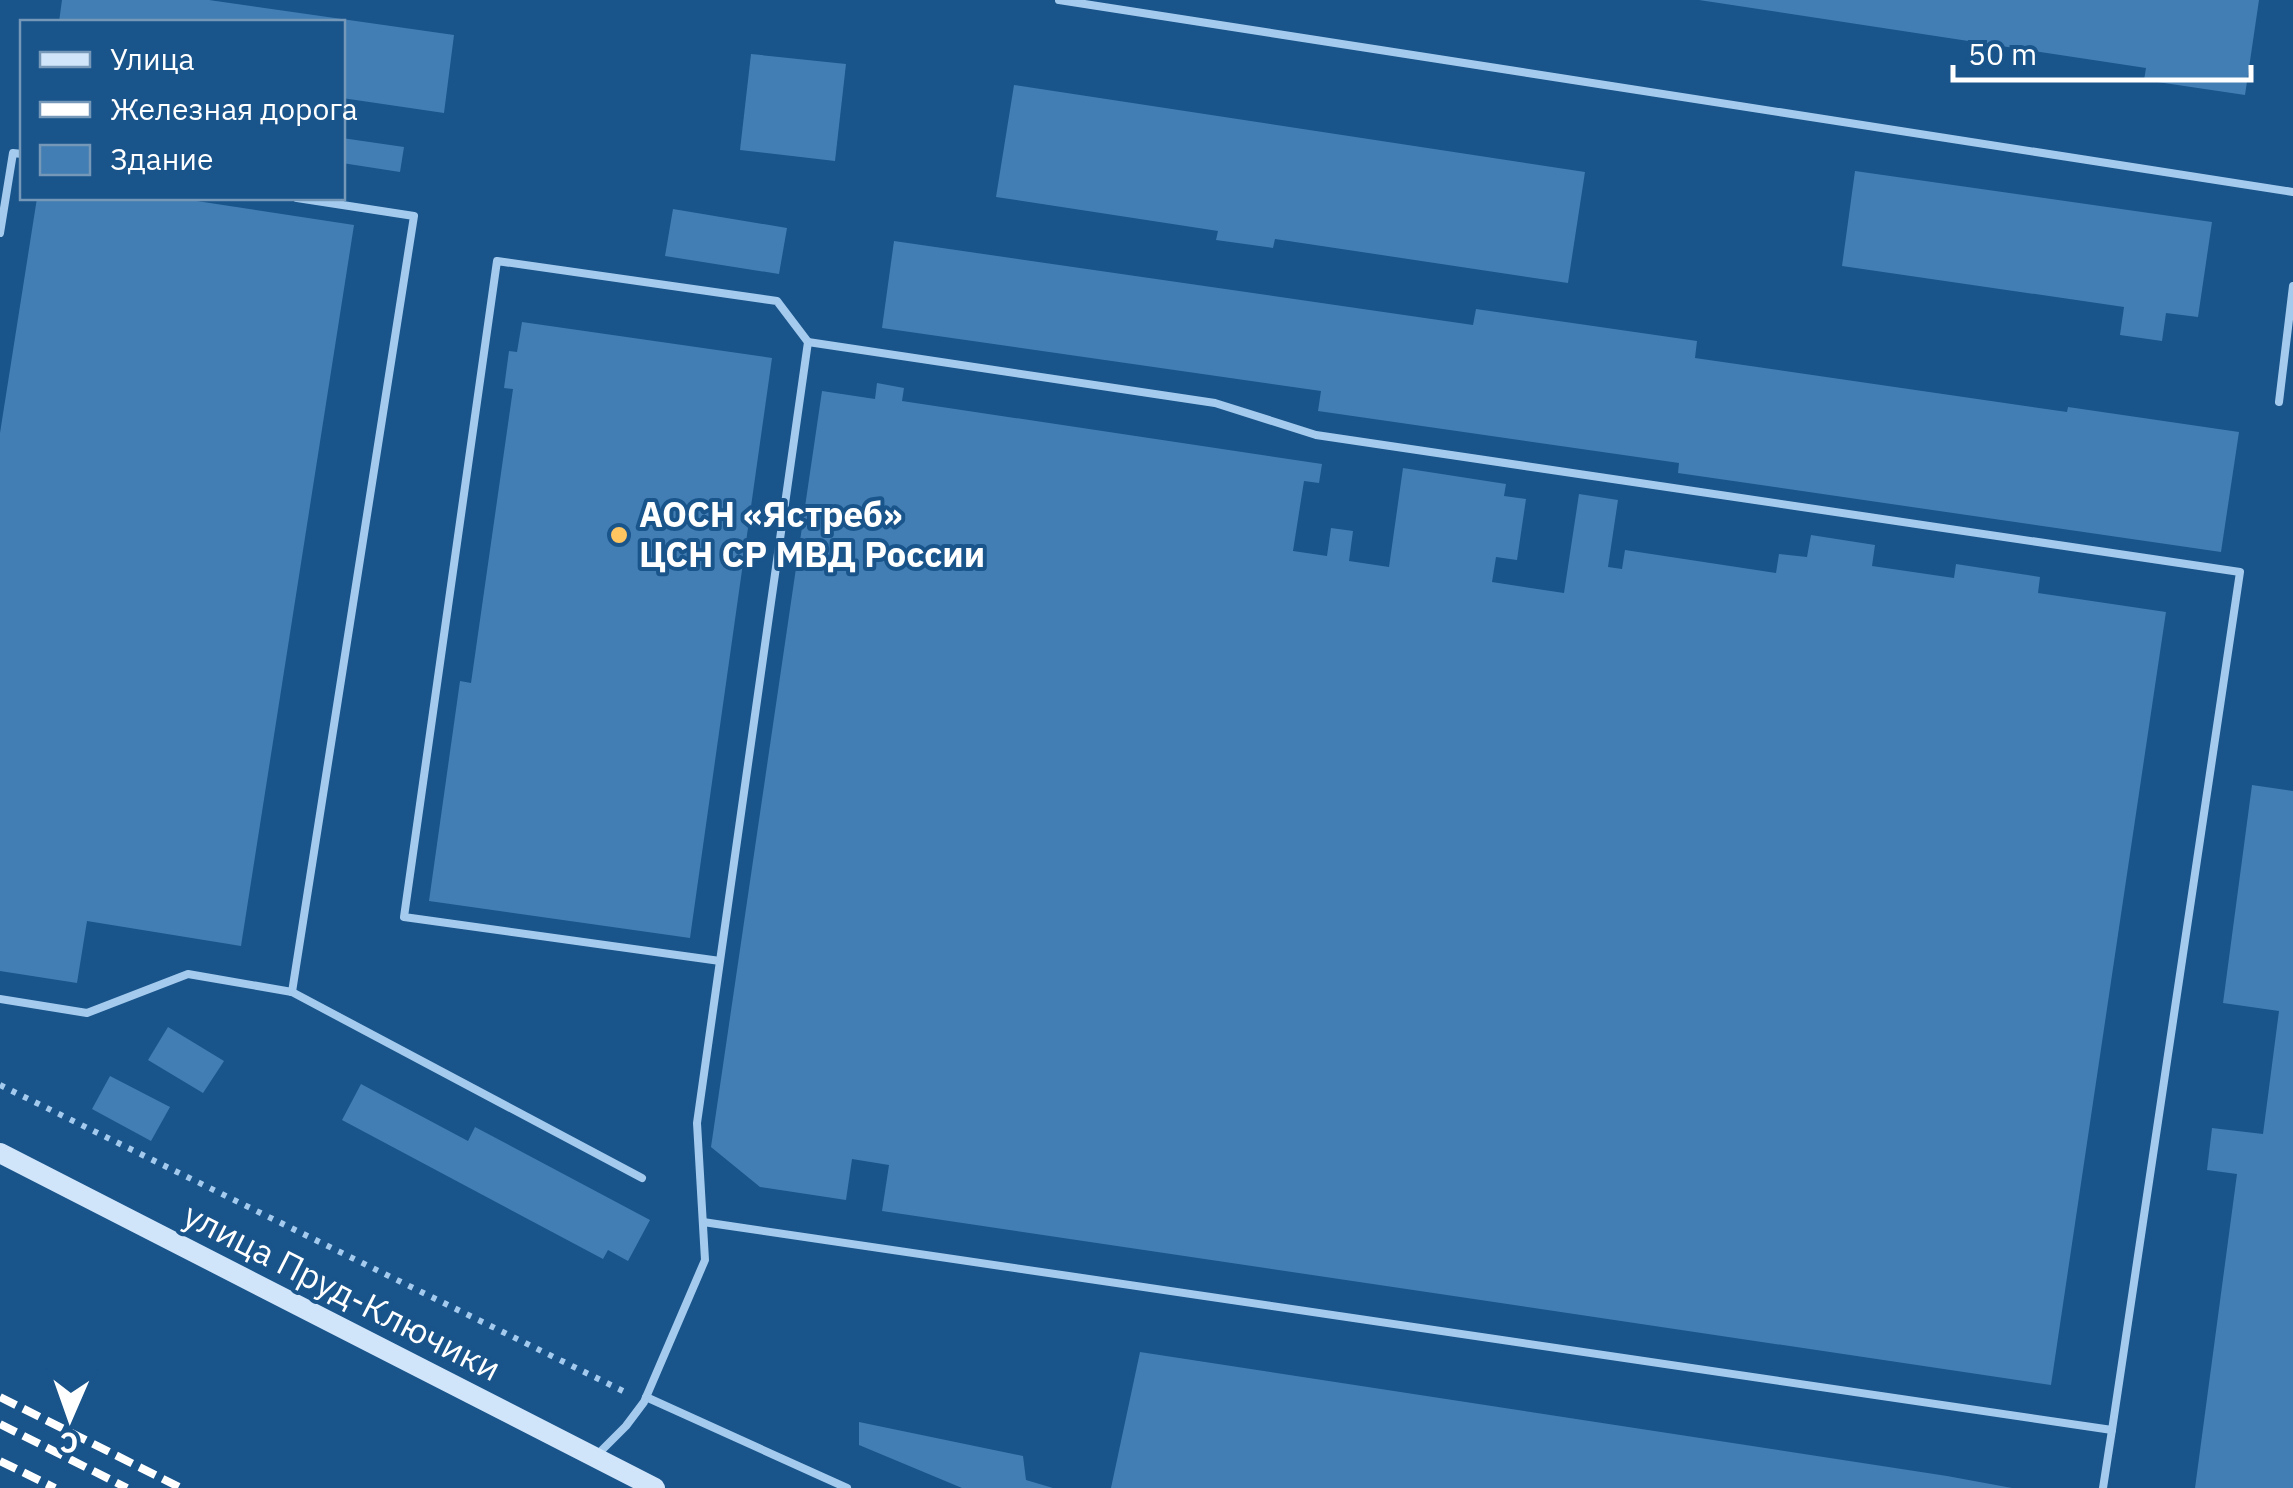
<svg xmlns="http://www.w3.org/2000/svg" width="2293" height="1488" viewBox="0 0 2293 1488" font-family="'IBM Plex Sans',sans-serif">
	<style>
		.building { fill: #427eb3 }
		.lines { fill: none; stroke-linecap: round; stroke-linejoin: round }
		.path { stroke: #a4cbee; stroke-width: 6; stroke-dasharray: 5 8; stroke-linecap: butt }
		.lane { stroke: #a4cbee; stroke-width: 8 }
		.secondary { stroke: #d0e5fa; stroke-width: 20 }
		.rail { stroke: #fff; stroke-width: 8; stroke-dasharray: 18 8; stroke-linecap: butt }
		.poi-dot { fill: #ffc560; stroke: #19548b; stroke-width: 4 }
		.labels { text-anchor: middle; stroke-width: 8; stroke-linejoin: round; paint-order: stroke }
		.poi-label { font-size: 35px; font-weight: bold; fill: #fff; stroke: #19548b; text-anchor: start }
		.street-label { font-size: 35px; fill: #fff; stroke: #19548b }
	</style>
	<rect width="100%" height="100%" fill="#19548b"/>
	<!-- building -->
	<g class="building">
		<path d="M62,0h147l245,35 -10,78 -102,-15v-76h-283z"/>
		<path d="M1699,0h560l-14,95 -101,-15 2,-12z"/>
		<path d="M751,54l95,10 -11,97 -95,-11z"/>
		<path d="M1014,85l571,87 -17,111 -293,-44 -2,9 -57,-8 2,-9 -222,-34z"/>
		<path d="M342,138l62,9 -4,25 -58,-9z"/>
		<path d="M1855,171l357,51 -14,95 -32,-4 -4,28 -42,-6 4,-28 -282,-41z"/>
		<path d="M37,198h140l177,27 -113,721 -154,-25 -10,62 -77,-12v-538z"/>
		<path d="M673,209l114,19 -8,46 -114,-18z"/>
		<path d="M894,241l579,84 3,-16 221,32 -2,17 372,54 1,-5 171,25 -18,120 -543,-79 1,-10 -361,-52 3,-20 -439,-63z"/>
		<path d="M522,322l250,36 -82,580 -261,-37 31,-220 11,2 42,-294 -9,-1 5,-37 8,1z"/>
		<path d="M877,383l27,5 -2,13 420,63 -3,19 -15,-2 -11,70 34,5 4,-28 22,3 -4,30 40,6 14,-99 103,16 -2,12 22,3 -9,61 -21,-3 -4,25 72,11 15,-99 39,6 -10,67 14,2 3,-19 151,23 3,-19 28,3 4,-22 64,10 -3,21 82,12 2,-14 84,13 -2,16 128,19 -115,773 -1169,-174 7,-46 -37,-6 -6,41 -86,-13 -49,-40 111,-756 53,8z"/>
		<path d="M2252,785l41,6v697h-98l42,-314 -30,-4 5,-42 51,6 16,-123 -56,-8z"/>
		<path d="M168,1027l56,34 -21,32 -55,-33z"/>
		<path d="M110,1076l60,31 -19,34 -59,-32z"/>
		<path d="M361,1084l107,57 7,-14 175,93 -22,41 -20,-11 -5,9 -261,-139z"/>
		<path d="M1140,1352l807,124 65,12h-901z"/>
		<path d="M859,1422l164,34 3,24 27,8h-91l-103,-43z"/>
	</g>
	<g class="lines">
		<!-- path -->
		<path class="path" d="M0,1085l623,306"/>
		<!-- lane -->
		<g class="lane">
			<path d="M1059,0l1234,192"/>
			<path d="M0,233l13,-80 9,1"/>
			<path d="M2279,402l14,-116"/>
			<path d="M292,992l122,-776 -117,-18"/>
			<path d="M0,999l87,14 101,-39 104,18 350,186"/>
			<path d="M703,1222l1409,208 128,-858 -924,-137 -101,-32 -407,-61"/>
			<path d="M646,1397l201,91"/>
			<path d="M598,1454l28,-28 18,-24 61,-142 -8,-137 111,-781 -31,-41 -280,-40 -93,656 316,44"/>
			<path d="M2103,1488l9,-58"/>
		</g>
		<!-- secondary -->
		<path class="secondary" d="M0,1153l655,335"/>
		<!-- rail -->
		<g class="rail">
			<path d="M0,1397l181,91"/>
			<path d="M0,1424l127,64"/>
			<path d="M0,1461l55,27"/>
		</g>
	</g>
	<!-- markers -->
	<circle class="poi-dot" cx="619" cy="535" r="10"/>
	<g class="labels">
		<!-- poi labels -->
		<g class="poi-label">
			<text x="639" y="527">АОСН «Ястреб»<tspan x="639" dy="40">ЦСН СР МВД России</tspan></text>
		</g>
		<!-- street labels -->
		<g class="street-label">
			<text transform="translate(342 1292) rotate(27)" y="12">улица Пруд-Ключики</text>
		</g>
	</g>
	<!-- legend -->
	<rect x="20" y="20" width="325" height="180" fill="#19548b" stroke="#7598b9" stroke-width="2.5"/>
	<rect x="40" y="52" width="50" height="15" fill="#d0e5fa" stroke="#7598b9" stroke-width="2.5"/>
	<text x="110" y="70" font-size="30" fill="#ffffff">Улица</text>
	<rect x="40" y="102" width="50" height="15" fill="#ffffff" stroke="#7598b9" stroke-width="2.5"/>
	<text x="110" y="120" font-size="30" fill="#ffffff">Железная дорога</text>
	<rect x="40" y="145" width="50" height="30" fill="#427eb3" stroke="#7598b9" stroke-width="2.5"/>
	<text x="110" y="170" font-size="30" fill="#ffffff">Здание</text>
	<!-- north arrow -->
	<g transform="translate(70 1418) rotate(182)" stroke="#19548b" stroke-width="8" paint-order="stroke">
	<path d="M0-8L18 38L0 25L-18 38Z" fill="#ffffff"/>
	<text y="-15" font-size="28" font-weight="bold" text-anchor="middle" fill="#ffffff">С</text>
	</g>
	<!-- scale -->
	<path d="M1953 65v15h298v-15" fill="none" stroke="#ffffff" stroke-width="5"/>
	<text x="1968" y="65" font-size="30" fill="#ffffff" stroke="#19548b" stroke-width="8" paint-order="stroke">50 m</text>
</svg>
